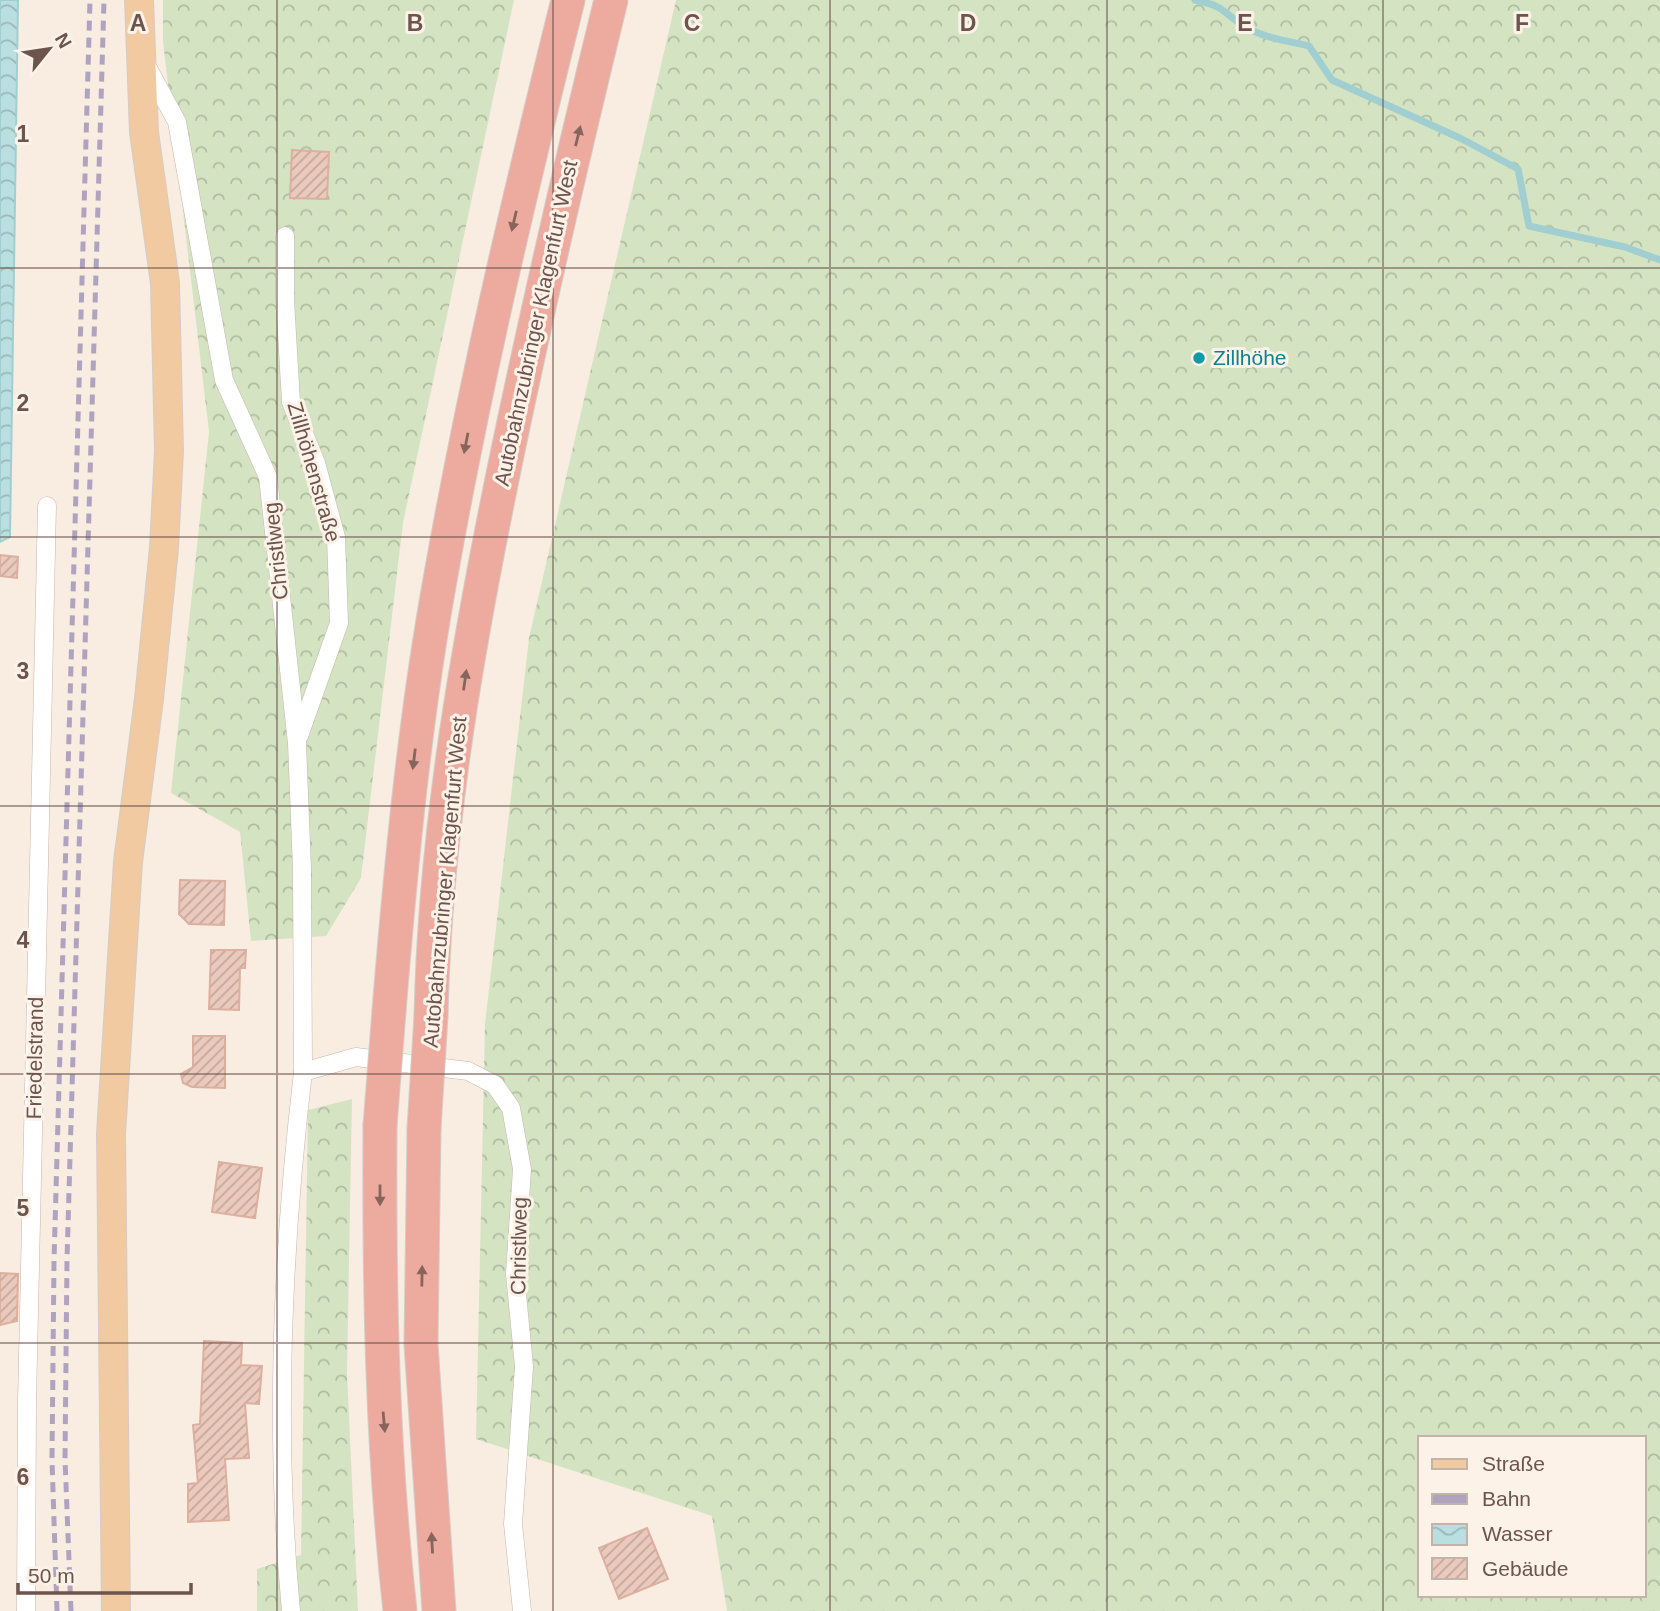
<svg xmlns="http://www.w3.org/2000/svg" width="1660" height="1611" viewBox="0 0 1660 1611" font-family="Helvetica,sans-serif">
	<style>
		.forest { fill: url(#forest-crowns); fill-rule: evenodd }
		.water { fill: url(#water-waves); stroke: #a1ced0; stroke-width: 2 }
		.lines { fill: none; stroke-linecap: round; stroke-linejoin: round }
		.stream { stroke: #a1ced0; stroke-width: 7 }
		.building { fill: url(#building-hatch); stroke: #dcaf9f; stroke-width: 2 }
		.street-casing { stroke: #c8b4ab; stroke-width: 19 }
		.primary-casing { stroke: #d3ccc9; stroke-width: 30 }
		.highway-casing { stroke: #d3ccc9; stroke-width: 35 }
		.street { stroke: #fff; stroke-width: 18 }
		.primary { stroke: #f1caa1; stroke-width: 28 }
		.highway { stroke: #edaa9f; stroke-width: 33 }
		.rail { stroke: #afa3c0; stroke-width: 5; stroke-dasharray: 10 7; stroke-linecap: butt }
		.highway-bridge-casing { stroke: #d3ccc9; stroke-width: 35; stroke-linecap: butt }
		.highway-bridge { stroke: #edaa9f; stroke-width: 33 }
		.oneway { fill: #87655d }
		.grid { fill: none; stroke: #6d544c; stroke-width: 2; stroke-opacity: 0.55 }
		.culture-dot { fill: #0f9aa8; stroke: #fcf2e7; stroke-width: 2.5 }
		.labels { text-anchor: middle; stroke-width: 6; stroke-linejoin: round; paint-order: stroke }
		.street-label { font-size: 21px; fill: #6d544c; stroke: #fcf2e7 }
		.culture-label { font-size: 21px; fill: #0d838f; stroke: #fcf2e7; text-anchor: start }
		.grid-label { font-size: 23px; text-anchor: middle; font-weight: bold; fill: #6d544c; stroke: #fcf2e7; stroke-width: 6; stroke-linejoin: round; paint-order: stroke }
	</style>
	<defs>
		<pattern id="forest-crowns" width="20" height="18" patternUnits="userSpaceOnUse" patternTransform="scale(1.75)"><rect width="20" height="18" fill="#d4e4c3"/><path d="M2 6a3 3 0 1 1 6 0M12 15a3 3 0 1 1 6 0" fill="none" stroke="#b0bba1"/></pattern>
		<pattern id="water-waves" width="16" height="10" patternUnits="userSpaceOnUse" patternTransform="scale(1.75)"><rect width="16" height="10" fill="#b9dfe0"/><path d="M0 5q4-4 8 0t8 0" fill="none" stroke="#9bb7b8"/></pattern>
		<pattern id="building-hatch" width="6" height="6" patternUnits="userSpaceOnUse" patternTransform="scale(1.75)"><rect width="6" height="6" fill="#ebcabd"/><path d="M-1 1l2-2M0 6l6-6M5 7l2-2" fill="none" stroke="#c3a79c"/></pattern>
	</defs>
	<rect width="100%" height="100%" fill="#f9ede2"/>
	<!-- forest -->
	<g class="forest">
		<path d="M163,0h351l-111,523 -42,355 -35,58 -75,5 -11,-109 -69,-39 38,-361 -46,-390z"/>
		<path d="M676,0h984v1611h-933l-15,-95 -236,-77 9,-415 44,-386zM1420,1438h224v157h-224z"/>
		<path d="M352,1099l-5,274 11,238h-101v-42l44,-14 7,-445z"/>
	</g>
	<!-- water -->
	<path class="water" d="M0,0h18l-8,537 -10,5z"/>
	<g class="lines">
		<!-- stream -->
		<path class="stream" d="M1195,0c30,6 27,12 49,26 19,12 44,15 65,20l23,34 130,59 56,30 11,57 96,21 35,13"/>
	</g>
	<!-- building -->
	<g class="building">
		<path d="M292,150l37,2 -2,47 -37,-1z"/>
		<path d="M0,555l18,2 -1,21 -17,-2z"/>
		<path d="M180,880l45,1 -1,44 -35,-1 -10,-10z"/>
		<path d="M211,950h35l-1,18h-5l-1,42 -30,-1z"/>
		<path d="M193,1036h32v52l-33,-1 -9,-4 -2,-9 12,-7z"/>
		<path d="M219,1162l43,6 -7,50 -43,-6z"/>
		<path d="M0,1273l18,1 -1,47 -17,4z"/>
		<path d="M204,1341l38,2 -1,22 21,1 -3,38 -14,-1 4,55 -24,1 4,61 -41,2v-38l10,-1 -5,-58 7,-1z"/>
		<path d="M647,1528l21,51 -49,20 -20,-51z"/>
	</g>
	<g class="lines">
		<defs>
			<g id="street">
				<path d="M145,63l32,59 47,258 44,97 29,266 5,126 1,203"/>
				<path d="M285,236v64l6,102 25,61 20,74 3,86 -40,113"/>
				<path d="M26,1611l1,-209 20,-896"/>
				<path d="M291,1611c-17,-179 -9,-361 12,-539l53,-15 112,14 27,14 16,23 11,61 -7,105 9,92 -11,158 9,87"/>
			</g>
			<path id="primary" d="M116,1611l-5,-477 17,-272 21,-163 15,-151 5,-97 -4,-168 -21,-151 -5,-132"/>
			<g id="highway">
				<path d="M389,1011c12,-148 26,-296 53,-442 34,-191 79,-380 126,-569"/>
				<path d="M431,1016c4,-189 38,-377 76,-561 32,-153 67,-304 104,-455"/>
				<path d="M380,1126c-1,163 2,323 20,485"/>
				<path d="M424,1129l-3,215 18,267"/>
			</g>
		</defs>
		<!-- street casing -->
		<use href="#street" class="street-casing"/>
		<!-- primary casing -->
		<use href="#primary" class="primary-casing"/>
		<!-- highway casing -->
		<use href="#highway" class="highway-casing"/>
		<!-- street -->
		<use href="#street" class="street"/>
		<!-- primary -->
		<use href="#primary" class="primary"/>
		<!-- highway -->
		<use href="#highway" class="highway"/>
		<!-- rail -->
		<g class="rail">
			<path d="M57,1611l-5,-151 2,-199 36,-1261"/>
			<path d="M71,1611l-6,-152 2,-199 37,-1260"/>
		</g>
		<defs>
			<g id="highway-bridge">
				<path d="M380,1126l9,-115"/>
				<path d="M424,1129l7,-113"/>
			</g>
		</defs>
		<!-- highway-bridge casing -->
		<use href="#highway-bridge" class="highway-bridge-casing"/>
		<!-- highway-bridge -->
		<use href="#highway-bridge" class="highway-bridge"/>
	</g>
	<!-- one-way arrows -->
	<defs><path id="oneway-solid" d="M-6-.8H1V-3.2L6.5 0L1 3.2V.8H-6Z" transform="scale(1.75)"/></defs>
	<g class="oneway">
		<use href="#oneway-solid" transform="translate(578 136) rotate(-76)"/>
		<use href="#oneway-solid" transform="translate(514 221) rotate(103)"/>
		<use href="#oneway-solid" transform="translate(466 443) rotate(101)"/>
		<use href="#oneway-solid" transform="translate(465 680) rotate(-82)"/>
		<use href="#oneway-solid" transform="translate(414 759) rotate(97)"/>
		<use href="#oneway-solid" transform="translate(380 1195) rotate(90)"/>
		<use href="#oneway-solid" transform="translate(422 1276) rotate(-89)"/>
		<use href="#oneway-solid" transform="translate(384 1422) rotate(85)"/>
		<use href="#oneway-solid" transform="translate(432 1543) rotate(-93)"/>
	</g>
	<!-- grid -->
	<path class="grid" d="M277,0v1611M553,0v1611M830,0v1611M1107,0v1611M1383,0v1611M0,268h1660M0,537h1660M0,806h1660M0,1074h1660M0,1343h1660"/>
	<!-- markers -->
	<circle class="culture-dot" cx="1199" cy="358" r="7"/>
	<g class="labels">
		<!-- street labels -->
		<g class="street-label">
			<text transform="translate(536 323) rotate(-78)" y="7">Autobahnzubringer Klagenfurt West</text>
			<text transform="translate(314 472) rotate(74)" y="7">Zillhöhenstraße</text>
			<text transform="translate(276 551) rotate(-96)" y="7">Christlweg</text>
			<text transform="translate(445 882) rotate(-85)" y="7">Autobahnzubringer Klagenfurt West</text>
			<text transform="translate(35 1058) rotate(-89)" y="7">Friedelstrand</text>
			<text transform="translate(519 1246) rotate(-89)" y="7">Christlweg</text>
		</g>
		<!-- culture labels -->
		<g class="culture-label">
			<text x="1213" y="365">Zillhöhe</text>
		</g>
	</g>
	<g class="grid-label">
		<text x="138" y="31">A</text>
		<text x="415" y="31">B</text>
		<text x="692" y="31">C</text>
		<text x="968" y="31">D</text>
		<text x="1245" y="31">E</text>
		<text x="1522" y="31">F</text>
		<text x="23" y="142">1</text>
		<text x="23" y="411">2</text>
		<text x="23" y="679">3</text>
		<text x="23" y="948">4</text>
		<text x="23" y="1216">5</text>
		<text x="23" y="1485">6</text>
	</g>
	<!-- legend -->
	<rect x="1418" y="1436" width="228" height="161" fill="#fcf2e7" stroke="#c3b3a9" stroke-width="2"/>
	<rect x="1432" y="1459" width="35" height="10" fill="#f1caa1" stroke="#c3b3a9" stroke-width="2"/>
	<text x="1482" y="1471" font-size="21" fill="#6d544c">Straße</text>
	<rect x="1432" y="1494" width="35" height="10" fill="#afa3c0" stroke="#c3b3a9" stroke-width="2"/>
	<text x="1482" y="1506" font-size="21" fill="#6d544c">Bahn</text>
	<rect x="1432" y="1524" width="35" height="21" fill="url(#water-waves)" stroke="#c3b3a9" stroke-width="2"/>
	<text x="1482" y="1541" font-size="21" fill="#6d544c">Wasser</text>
	<rect x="1432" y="1558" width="35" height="21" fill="url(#building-hatch)" stroke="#c3b3a9" stroke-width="2"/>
	<text x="1482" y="1576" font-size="21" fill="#6d544c">Gebäude</text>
	<!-- north arrow -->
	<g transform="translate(49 49) rotate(60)" stroke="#fcf2e7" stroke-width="5" paint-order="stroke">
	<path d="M0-5L12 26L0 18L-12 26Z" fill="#6d544c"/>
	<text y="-10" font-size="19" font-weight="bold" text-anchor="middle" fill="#6d544c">N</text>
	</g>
	<!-- scale -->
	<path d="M18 1583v10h173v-10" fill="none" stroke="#6d544c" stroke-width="3.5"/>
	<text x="28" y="1583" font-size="21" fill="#6d544c" stroke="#fcf2e7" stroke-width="5" paint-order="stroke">50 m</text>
</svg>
